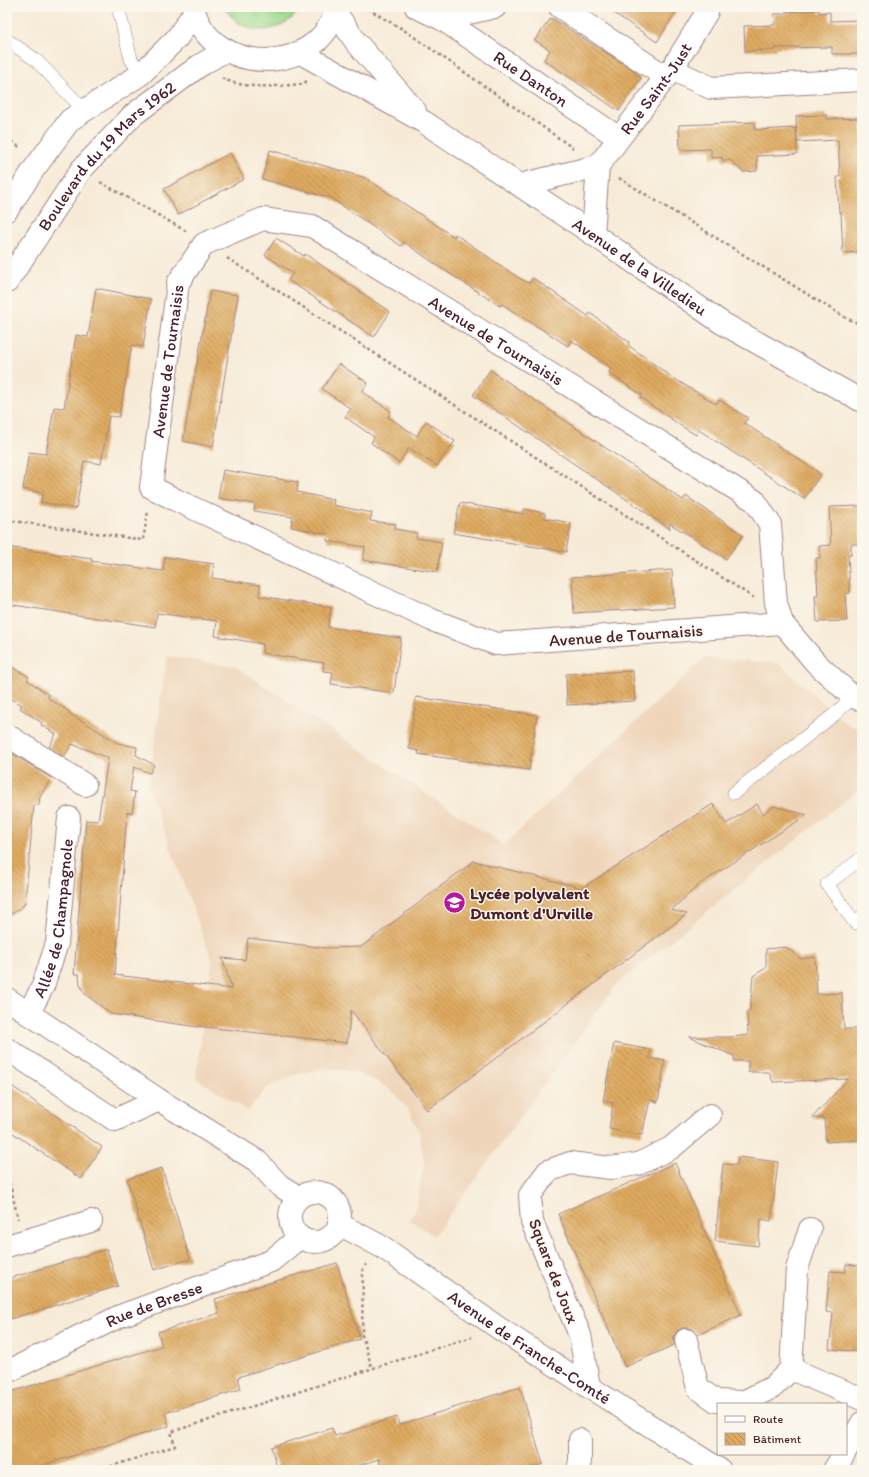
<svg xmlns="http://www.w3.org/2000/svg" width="869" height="1477" viewBox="0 0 869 1477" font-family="Itim,sans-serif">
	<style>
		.built { fill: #efd6bb }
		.grass { fill: url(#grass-tufts); stroke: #747c5c }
		.building { fill: url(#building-back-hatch) }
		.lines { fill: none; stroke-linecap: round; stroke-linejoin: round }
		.lane-casing { stroke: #a08582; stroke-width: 14 }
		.street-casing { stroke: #a08582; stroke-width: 24 }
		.secondary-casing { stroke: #a08582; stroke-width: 24 }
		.path { stroke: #a08582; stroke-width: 2.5; stroke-dasharray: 3 3; stroke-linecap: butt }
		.lane { stroke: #fff; stroke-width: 13 }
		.street { stroke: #fff; stroke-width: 22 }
		.secondary { stroke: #fff; stroke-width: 22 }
		.labels { text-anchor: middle; stroke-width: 3; stroke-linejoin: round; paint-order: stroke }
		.street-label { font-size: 17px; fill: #4a1f2b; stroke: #fbf7ec }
		.poi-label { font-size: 17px; font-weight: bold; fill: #4a1f2b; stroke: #fbf7ec; text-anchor: start }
	</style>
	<defs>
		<pattern id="grass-tufts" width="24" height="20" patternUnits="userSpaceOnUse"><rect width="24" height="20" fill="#9fda8d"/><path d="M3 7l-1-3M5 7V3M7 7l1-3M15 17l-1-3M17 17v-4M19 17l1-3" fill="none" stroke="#8abb7a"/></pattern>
		<pattern id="building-back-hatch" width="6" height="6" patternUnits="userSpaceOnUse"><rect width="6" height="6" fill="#deaa61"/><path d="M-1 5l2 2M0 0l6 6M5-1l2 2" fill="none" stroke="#b68a50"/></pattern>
	</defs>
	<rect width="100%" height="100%" fill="#fbf7ec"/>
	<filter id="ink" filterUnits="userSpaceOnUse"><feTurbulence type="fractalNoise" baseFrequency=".025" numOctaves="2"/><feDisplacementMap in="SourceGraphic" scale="8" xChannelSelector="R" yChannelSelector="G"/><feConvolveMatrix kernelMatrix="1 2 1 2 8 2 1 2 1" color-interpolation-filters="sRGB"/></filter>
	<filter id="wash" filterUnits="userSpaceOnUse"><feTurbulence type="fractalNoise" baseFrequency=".012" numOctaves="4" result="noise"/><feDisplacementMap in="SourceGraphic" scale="16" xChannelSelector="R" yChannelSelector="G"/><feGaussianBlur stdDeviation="0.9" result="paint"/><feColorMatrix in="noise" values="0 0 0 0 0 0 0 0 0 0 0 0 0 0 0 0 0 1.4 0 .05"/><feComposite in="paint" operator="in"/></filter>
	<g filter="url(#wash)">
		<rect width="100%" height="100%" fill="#f7ebd8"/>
		<!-- built -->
		<path class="built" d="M167,656l69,11 268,178 200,-187 74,5 69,61 15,6v57l-245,197 -183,252 -24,-16 6,-13 8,-44 -5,-31 -10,-21 -17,-20 -16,-10 -22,-9 -28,-4 -32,7 -28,13 -18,23 -52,-33 16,-117 -64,-174z"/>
		<!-- grass -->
		<path class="grass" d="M224,7h77c-19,30 -58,31 -77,0z"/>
		<g id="blocks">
			<!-- building -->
			<g class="building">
				<path d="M605,7h74l-22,35z"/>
				<path d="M819,10v3l11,-1v9l32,-1v34h-30v-7l-57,1 1,2 -31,1 -1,-25 31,-1 -1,-11h11v-2z"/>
				<path d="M551,18l84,53 -1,2 7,5 -22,33 -75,-51 6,-10 -15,-10z"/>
				<path d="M827,115v4l35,-1v134l-19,1 -2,-41h-2l-2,-35h3l-2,-37 -41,2 -1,-26z"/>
				<path d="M755,122v8l41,-2 1,26 -40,2v15l-14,1 -13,-12h-8v-3l-11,1v-9l-31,1 -1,-25z"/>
				<path d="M270,150l96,28 88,59 1,-3 64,44 10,5 4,-5 55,38 2,-3 39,29 -1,3 45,33 43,26 3,-4 29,18 -4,5 77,51 -17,25 -105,-69 -3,5 -15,-9 -41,-29 2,-2 -33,-22 2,-5 -40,-28 -3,6 -66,-42 -2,2 -56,-36 -40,-28 -3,4 -70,-48 -69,-19z"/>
				<path d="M230,153l14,26 -66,36 -14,-26z"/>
				<path d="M276,238l28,18 1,-2 85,58 -16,25 -86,-57 5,-7 -28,-18z"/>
				<path d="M96,288l55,11 -8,48 -11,-2 -13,72 -10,-1 -8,48 -17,-3 -8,48 -35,-7 2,-9 -20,-4 6,-37 17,2 8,-47 10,1 12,-73 12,2z"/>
				<path d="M210,291l28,4 -25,152 -30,-6z"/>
				<path d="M339,364l29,19 -6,9 29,19 -3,6 29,19 9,-15 29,20 -18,25 -28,-18 -10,15 -28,-20 3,-6 -29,-20 6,-8 -29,-20z"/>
				<path d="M490,370l193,130 3,-4 57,39 -17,24 -57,-36 1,6 -197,-134z"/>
				<path d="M223,470l75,12 -1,10 37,8 -1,5 39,8 -2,8 26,3 -1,5 22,4 -1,5 26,4 -5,30 -74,-12 2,-13 -38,-6 1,-7 -37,-7 2,-10 -39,-6 1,-7 -37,-6z"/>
				<path d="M460,503l63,11 1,-5 21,4v5l26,5 -5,29 -113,-19z"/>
				<path d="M862,506v17h-2l1,21h-10v11l-3,1 2,37 -5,1 2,27 -30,1 -2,-26h3l-2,-38h4l-1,-12 12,-1 -2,-38z"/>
				<path d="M7,547l85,12 -1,2 72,10 2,-14 49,7 -2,14 48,7 -1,11 72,11 -3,20 73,11 -7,55 -63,-9 2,-12 -10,-1 1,-8 -62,-10 1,-9 -48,-8 2,-15 -60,-8 -2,14 -148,-23z"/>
				<path d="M672,570l2,37 -100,6 -2,-36z"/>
				<path d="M7,664l22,13 -2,3 22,15 -1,3 22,14 -1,1 49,30 19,4 -1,8 18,10 -4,8 -16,-6 -4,24 5,1 -3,21 -5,-1 -12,163 117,14 -10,-31 23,2 3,-22 78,10 35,-1 113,-86 108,27 131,-84 13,20 31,-20 6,10 11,-8 33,9 -107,69 -29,26 16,4 -260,196 -76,-100 -4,33 -150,-17v1l-86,-13 -26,-20 -5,-9 -1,-11h-5l12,-154 12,1 10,-63 -36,-14 -8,13 -15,-10 7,-13 -15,-9 1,-2 -22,-15 2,-3 -15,-8z"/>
				<path d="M633,671l2,30 -68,4 -1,-31z"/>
				<path d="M416,697l121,18 -8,55 -111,-16 1,-3 -10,-2z"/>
				<path d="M7,750l44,28 -11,19 -1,8h-5l-9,98 -3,4 -15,10z"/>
				<path d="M786,947l14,12 15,-2 2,37 25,-1 2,36h18v111l-36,2 -2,-24h-12l36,-39 -75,3 -4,-10h-21v-11h-14v-5l-45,-19h43l16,-2 -1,-24 3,-1 3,-34 13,-8v-19z"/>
				<path d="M614,1043l37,7 -2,8 16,3 -7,41 -8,-2 -8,35 -33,-6 4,-26 -10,-2z"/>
				<path d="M7,1083l95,64 -21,32 -74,-50z"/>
				<path d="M738,1157l40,5 -7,59 -10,-2 -3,27 -43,-5 8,-77 14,1z"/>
				<path d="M675,1163l66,152 -44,20 -2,-4 -5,-3h-7l-6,3 -3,5v9l-49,22 -67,-153z"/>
				<path d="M162,1168l28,91 -36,11 -27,-91z"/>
				<path d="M107,1249l11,37 -111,34v-41z"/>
				<path d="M337,1263l23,76 -122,38 3,12 -76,24 4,13 -123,38 1,2 -13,4h-27v-77l155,-47 -4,-14 61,-19 -4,-14z"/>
				<path d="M846,1264l16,2v86l-33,-3 4,-36 -7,-1 4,-41 15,1z"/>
				<path d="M520,1387l23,77 -19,6h-143l-2,-11 -35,11h-66l-7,-23 61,-19 3,8 62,-19 2,8z"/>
			</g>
		</g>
	</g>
	<g filter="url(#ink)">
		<use href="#blocks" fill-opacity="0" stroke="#a08582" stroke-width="1"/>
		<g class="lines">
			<defs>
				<g id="lane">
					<path d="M118,7l13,52 10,15"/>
					<path d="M7,40l29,20 49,51"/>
					<path d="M734,793l101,-79 18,-17"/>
					<path d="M862,858l-35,26 28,39 7,-6"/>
				</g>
				<g id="street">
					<path d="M416,7l26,12 53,-12"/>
					<path d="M560,7l106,70"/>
					<path id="s1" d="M442,19l177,119"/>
					<path d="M672,69l39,19 151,-8"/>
					<path d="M520,185l78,-19"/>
					<path id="s2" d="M593,234l5,-68 74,-97 35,-57v-5"/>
					<path id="s3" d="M782,623l-286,21 -64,-24 -256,-120 -25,-13 27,-204 26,-39 59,-25 49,7 443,275 15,23 6,79 6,20 34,40 37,34 9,3"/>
					<path d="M7,735l78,50"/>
					<path d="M7,999l152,101 98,61 22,24 19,12"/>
					<path id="s4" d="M28,1014l15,-28 14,-43 12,-125"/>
					<path d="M7,1049l108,71 44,-20"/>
					<circle cx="315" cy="1217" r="25"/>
					<path id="s5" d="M339,1224l45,24 116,81 89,58 131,83"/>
					<path d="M810,1229l-13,40 -6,100 71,30"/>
					<path d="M7,1246l84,-25"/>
					<path d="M686,1340l12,48 18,13 27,1 30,-15 18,-18"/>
					<path id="s6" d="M7,1372l113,-56 151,-55 29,-24"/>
					<path d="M589,1387l-9,-52 -48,-113 -2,-27 18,-24 22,-8 41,5 27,-4 33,-16 39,-33"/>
					<path d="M846,1450l16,-27"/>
					<path d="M578,1470l2,-9v-21"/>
					<path d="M834,1470l10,-16"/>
				</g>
				<g id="secondary">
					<path d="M193,7c17,70 126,71 144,0"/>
					<path d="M336,13l20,29 59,69"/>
					<path id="s7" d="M299,52l125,70 169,112 129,89 140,78"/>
					<path d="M7,210l27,-41 36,-49 71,-46 36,-36 17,-25"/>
					<path id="s8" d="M7,282l74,-112 52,-55 66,-49 27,-16"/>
				</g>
			</defs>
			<!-- lane casing -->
			<use href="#lane" class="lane-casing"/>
			<!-- street casing -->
			<use href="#street" class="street-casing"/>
			<!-- secondary casing -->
			<use href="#secondary" class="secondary-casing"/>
			<!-- path -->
			<g class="path">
				<path d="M368,9l36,21 169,118"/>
				<path d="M222,78c23,12 55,8 80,6l5,-3"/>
				<path d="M7,138l14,10"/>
				<path d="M619,178l227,140 16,7"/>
				<path d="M100,182l86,49"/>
				<path d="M227,258l527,340"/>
				<path d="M7,520l136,20 5,-29"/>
				<path d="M7,1171l11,48"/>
				<path d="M367,1264l-4,4 -1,67 10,33"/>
				<path d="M99,1470l76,-24 -4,-14 301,-95"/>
			</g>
			<!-- lane -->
			<use href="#lane" class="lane"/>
			<!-- street -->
			<use href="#street" class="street"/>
			<!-- secondary -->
			<use href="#secondary" class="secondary"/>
		</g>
	</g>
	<!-- icons -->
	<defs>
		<symbol id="school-disc" viewBox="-11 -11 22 22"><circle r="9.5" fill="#b5179e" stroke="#fbf7ec"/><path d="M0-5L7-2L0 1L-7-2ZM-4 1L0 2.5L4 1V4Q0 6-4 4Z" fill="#fff"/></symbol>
	</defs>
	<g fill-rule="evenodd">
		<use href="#school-disc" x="442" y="890" width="25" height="25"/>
	</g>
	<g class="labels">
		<!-- street labels -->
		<g class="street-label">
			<text dy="6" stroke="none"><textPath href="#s1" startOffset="107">Rue Danton</textPath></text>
			<text dy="6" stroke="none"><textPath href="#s2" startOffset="165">Rue Saint-Just</textPath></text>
			<text dy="6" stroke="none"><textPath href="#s8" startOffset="162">Boulevard du 19 Mars 1962</textPath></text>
			<text dy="6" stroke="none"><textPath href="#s7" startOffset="403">Avenue de la Villedieu</textPath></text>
			<text dy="6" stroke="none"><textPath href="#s3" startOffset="1249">Avenue de Tournaisis</textPath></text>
			<text dy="6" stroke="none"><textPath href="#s3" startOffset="793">Avenue de Tournaisis</textPath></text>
			<text transform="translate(626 635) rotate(-4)" y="6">Avenue de Tournaisis</text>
			<text dy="6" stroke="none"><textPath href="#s4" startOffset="101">Allée de Champagnole</textPath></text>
			<text transform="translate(554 1271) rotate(69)" y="6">Square de Joux</text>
			<text dy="6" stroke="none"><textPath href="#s6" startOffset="162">Rue de Bresse</textPath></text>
			<text dy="6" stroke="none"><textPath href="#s5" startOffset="227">Avenue de Franche-Comté</textPath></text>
		</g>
		<!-- poi labels -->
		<g class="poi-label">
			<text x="470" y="899">Lycée polyvalent<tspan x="470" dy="20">Dumont d'Urville</tspan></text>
		</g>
	</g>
	<!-- margin -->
	<rect width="869" height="1477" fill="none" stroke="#fbf7ec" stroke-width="24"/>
	<!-- legend -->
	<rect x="717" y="1403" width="130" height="52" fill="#fbf7ec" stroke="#b4a19f"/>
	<rect x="725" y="1416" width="20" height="6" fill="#ffffff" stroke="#b4a19f"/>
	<text x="753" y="1423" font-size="12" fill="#4a1f2b">Route</text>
	<rect x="725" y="1433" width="20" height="12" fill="url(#building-back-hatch)" stroke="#b4a19f"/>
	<text x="753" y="1443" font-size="12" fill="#4a1f2b">Bâtiment</text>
</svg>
